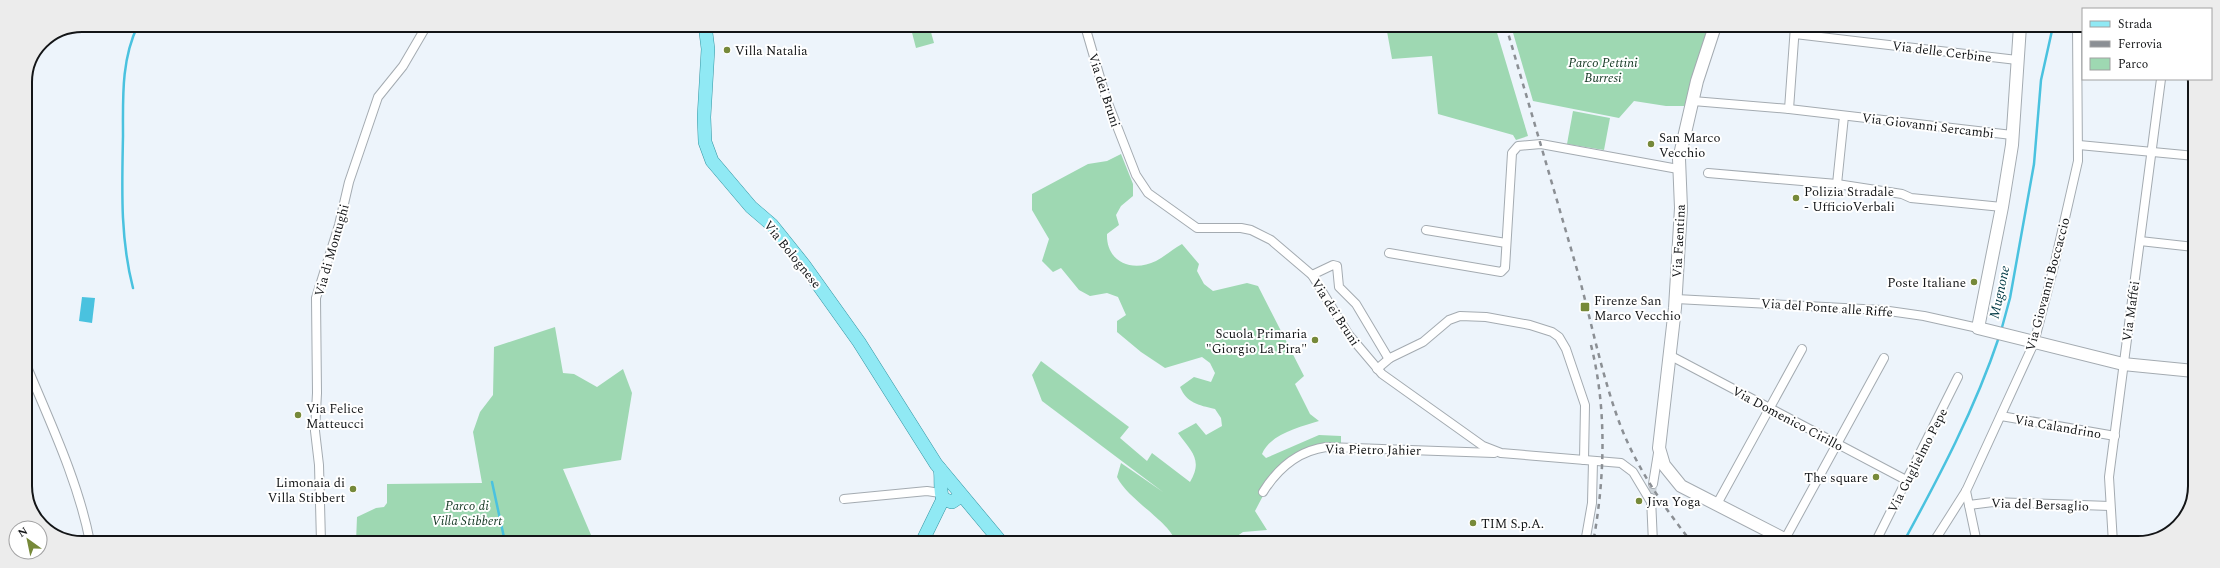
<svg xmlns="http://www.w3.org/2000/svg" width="2220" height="568" viewBox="0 0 2220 568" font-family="Spectral,serif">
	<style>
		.green { fill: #9ed8b2 }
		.water { fill: #4ac2df }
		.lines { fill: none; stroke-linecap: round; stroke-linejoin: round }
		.stream { stroke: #4ac2df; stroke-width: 2.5 }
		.street-tunnel { stroke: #ccd3d9; stroke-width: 8; stroke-dasharray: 8 4; stroke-linecap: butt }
		.street-casing { stroke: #a4abb1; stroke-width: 10 }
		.secondary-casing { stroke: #a4abb1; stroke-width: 14 }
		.primary-casing { stroke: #3495a2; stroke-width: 14 }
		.street { stroke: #fff; stroke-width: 8 }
		.secondary { stroke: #fff; stroke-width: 12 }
		.primary { stroke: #90e9f4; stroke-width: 13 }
		.rail { stroke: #8b8f94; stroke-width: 2.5; stroke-dasharray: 5 5; stroke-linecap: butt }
		.poi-dot { fill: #768939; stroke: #fff; stroke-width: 1.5 }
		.labels { text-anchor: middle; stroke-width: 4; stroke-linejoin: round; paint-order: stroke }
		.poi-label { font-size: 13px; fill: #131517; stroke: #fff; text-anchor: start }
		.street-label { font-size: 13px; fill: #131517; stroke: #fff }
		.park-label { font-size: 13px; font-style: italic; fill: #123621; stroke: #fff }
		.water-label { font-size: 14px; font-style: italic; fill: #003945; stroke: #fff }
		.rim { fill: none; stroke: #131517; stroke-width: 2 }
	</style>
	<rect width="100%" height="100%" fill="#edf4fb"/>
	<!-- green -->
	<g class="green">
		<path d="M910,25h19l5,18 -18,5z"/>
		<path d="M1386,26h109l33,110 -12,4 -3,-5 -75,-21 -6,-58 -40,3z"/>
		<path d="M1511,26h199l-23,80h-21l-32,-5 -15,17 -86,-17z"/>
		<path d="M1573,111l37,7 -6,32 -37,-6z"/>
		<path d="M1121,154l12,30v12l-12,10 -5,9 3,10 -12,9c-1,28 25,39 49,27 9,-5 17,-12 26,-17l17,20 -2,7 7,13 9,7 34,-8 11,3 46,90 -9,8 15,30 9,7c-19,6 -49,13 -57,33l4,4 53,-23 22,1v9l-19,-2 -14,5 -30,19 -23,44 12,19 -24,2 -10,7v3h-58c-2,-18 -48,-43 -58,-65l4,-14 42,29 -121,-91 -10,-26 9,-14 88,66 -9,11 27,23 5,-8 38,29c13,-22 2,-30 -12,-49l18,-10 10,12 16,-9 -1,-8 -6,-9c-17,-4 -28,-6 -35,-22l14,-10 17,5 4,-9 -5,-10 -8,-6 -37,11 -24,-16 -24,-20v-11l9,-6 -8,-18 -11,-4 -17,3 -11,-6 -18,-22 -8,4 -11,-11 7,-22 -17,-29v-16l56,-30 19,-3z"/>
		<path d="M555,327l8,46 11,1 23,13 26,-18 9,24 -11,67 -58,9 31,73h-238l1,-25 19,-9 8,-1 3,-4v-19l95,-1 -9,-51 7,-20 13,-17 1,-48z"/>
	</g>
	<!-- water -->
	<path class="water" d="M82,297l13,1 -3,25 -13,-2z"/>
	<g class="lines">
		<!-- stream -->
		<g class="stream">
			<path d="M133,288c-13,-50 -11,-100 -10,-152 0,-38 -2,-76 15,-111"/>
			<path d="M2001,331l9,-33 24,-134 7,-84 12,-54"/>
			<path d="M492,482l13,60"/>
			<path d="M1903,543c36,-66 72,-134 96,-206"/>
		</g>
		<!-- street-tunnel -->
		<path class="street-tunnel" d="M1652,495l1,-11"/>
		<defs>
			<g id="street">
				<path d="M1085,26l21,72 30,77 12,18 49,35h44l10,2 20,10 41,35 37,60 33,39 101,72 18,7 120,10 12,9 18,30"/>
				<path d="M1795,34l222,26"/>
				<path d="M1693,101l96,8 223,26"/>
				<path d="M1789,109l6,-83"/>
				<path d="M2079,145l116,11"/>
				<path d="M1708,173l129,11 65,10 9,4 91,9"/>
				<path d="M1837,184l7,-68"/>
				<path d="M1426,230l80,13"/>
				<path d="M2140,241l54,6"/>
				<path d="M1389,253l112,19 4,-4 7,-115 6,-7 23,-2 137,25"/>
				<path d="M1312,275l21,-10 4,1 2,21 17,17 31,52 3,2 33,-16 26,-22 11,-4 26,1 44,8 22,7 7,5 7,12 19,56 -1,55"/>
				<path d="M1676,299l206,11 42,6 54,12"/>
				<path d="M1671,356l235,124"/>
				<path d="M25,362c24,58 53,118 65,180"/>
				<path d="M1377,369l13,-11"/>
				<path d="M2001,416l114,20"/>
				<path d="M1653,484l5,-31"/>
				<path d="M1966,491l11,52"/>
				<path d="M1263,492c15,-24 35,-41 63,-45l168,6"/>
				<path d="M1651,498l2,45"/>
				<path d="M844,499l83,-8 13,2"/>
				<path d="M1717,504l85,-155"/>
				<path d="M1969,505l24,-3 117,4"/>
				<path d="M2164,534l12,-9"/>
				<path d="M1785,539l99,-181"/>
				<path d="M321,542l-2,-77 -4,-34 2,-38 -1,-95 23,-73 10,-43 29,-85 25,-31 24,-41"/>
				<path d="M1585,543l7,-40 1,-42"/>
				<path d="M1875,543l83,-166"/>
				<path d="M1933,543l33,-52 68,-148 21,-81 23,-101 -1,-135"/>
				<path d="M2113,543l-4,-66 52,-398"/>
			</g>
			<g id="secondary">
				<path d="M1715,26l-18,55 -18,78 2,49 -6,100 -16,140 5,17 17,21 111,57"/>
				<path d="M2020,26l-8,119 -10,62 -24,121 145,36 71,7"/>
			</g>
			<g id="primary">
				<path d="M705,25l3,24 -4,68 1,25 7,19 39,46 21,18 32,40 55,77 77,122 65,78"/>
				<path d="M940,469c2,10 -1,22 3,30l9,3 6,-4 1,-5"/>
				<path d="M922,542l21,-43"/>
			</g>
		</defs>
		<!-- street casing -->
		<use href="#street" class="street-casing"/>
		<!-- secondary casing -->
		<use href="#secondary" class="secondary-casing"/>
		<!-- primary casing -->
		<use href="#primary" class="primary-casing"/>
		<!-- street -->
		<use href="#street" class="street"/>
		<!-- secondary -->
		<use href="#secondary" class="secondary"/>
		<!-- primary -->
		<use href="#primary" class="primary"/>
		<!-- rail -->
		<g class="rail">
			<path d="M1506,26c24,82 48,164 72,247 14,51 24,104 43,154 17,43 43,80 71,116"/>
			<path d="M1591,345c16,64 14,133 2,198"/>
		</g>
	</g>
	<!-- markers -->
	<g class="poi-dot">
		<circle cx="727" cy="50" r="4"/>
		<circle cx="1651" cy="144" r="4"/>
		<circle cx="1796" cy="198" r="4"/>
		<circle cx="1974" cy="282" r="4"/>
		<rect x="1580" y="302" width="10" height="10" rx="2"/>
		<circle cx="1315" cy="340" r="4"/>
		<circle cx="298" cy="415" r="4"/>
		<circle cx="1876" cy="477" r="4"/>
		<circle cx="353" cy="489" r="4"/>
		<circle cx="1639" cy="501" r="4"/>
		<circle cx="1473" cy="523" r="4"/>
	</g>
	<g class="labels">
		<!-- poi labels -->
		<g class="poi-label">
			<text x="735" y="55">Villa Natalia</text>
			<text x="1659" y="142">San Marco<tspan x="1659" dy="15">Vecchio</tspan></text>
			<text x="1804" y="196">Polizia Stradale<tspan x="1804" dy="15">- UfficioVerbali</tspan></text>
			<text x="1966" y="287" text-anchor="end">Poste Italiane</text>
			<text x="1594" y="305">Firenze San<tspan x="1594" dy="15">Marco Vecchio</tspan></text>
			<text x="1307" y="338" text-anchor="end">Scuola Primaria<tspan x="1307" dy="15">"Giorgio La Pira"</tspan></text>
			<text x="306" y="413">Via Felice<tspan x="306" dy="15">Matteucci</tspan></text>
			<text x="1868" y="482" text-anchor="end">The square</text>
			<text x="345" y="487" text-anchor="end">Limonaia di<tspan x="345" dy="15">Villa Stibbert</tspan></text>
			<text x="1647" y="506">Jiva Yoga</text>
			<text x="1481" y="528">TIM S.p.A.</text>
		</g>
		<!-- street labels -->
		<g class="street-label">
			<text transform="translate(1942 51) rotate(7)" y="5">Via delle Cerbine</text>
			<text transform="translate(1105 90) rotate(72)" y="5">Via dei Bruni</text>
			<text transform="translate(1928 125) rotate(7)" y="5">Via Giovanni Sercambi</text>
			<text transform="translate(1678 241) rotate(-87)" y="5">Via Faentina</text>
			<text transform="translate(331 250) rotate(-74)" y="5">Via di Montughi</text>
			<text transform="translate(793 254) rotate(51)" y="5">Via Bolognese</text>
			<text transform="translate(2047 284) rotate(-75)" y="5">Via Giovanni Boccaccio</text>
			<text transform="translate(1827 307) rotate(4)" y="5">Via del Ponte alle Riffe</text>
			<text transform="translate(2130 311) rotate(-82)" y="5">Via Maffei</text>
			<text transform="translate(1336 312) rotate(57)" y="5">Via dei Bruni</text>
			<text transform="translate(1788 418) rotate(28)" y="5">Via Domenico Cirillo</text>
			<text transform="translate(2058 426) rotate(10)" y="5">Via Calandrino</text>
			<text transform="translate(1373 449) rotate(1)" y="5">Via Pietro Jahier</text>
			<text transform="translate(1917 460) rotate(-63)" y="5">Via Guglielmo Pepe</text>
			<text transform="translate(2040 504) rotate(2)" y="5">Via del Bersaglio</text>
		</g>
		<!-- park labels -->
		<g class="park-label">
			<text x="1603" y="67">Parco Pettini<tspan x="1603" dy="15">Burresi</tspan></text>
			<text x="467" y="510">Parco di<tspan x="467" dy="15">Villa Stibbert</tspan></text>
		</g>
		<!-- water labels -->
		<g class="water-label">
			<text transform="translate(1999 292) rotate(-78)" y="5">Mugnone</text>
		</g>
	</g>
	<!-- crop -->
	<path d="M0 0H2220V568H0ZM82 32H2138A50 50 0 0 1 2188 82V486A50 50 0 0 1 2138 536H82A50 50 0 0 1 32 486V82A50 50 0 0 1 82 32Z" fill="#ececec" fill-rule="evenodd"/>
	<path class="rim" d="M82 32H2138A50 50 0 0 1 2188 82V486A50 50 0 0 1 2138 536H82A50 50 0 0 1 32 486V82A50 50 0 0 1 82 32Z"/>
	<!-- legend -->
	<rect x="2082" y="8" width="130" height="72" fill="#ffffff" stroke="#a1a1a2"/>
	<rect x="2090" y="21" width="20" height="6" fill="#90e9f4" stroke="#a1a1a2"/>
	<text x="2118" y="28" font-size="12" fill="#131517">Strada</text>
	<rect x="2090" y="41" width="20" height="6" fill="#8b8f94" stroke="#a1a1a2"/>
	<text x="2118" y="48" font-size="12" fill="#131517">Ferrovia</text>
	<rect x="2090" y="58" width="20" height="12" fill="#9ed8b2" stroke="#a1a1a2"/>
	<text x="2118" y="68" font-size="12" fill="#131517">Parco</text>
	<!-- north arrow -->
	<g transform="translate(28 540) rotate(327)"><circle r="19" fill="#ffffff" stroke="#a1a1a2"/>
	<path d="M0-3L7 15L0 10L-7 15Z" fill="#768939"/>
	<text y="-6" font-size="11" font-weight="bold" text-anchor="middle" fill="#131517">N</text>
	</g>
</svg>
